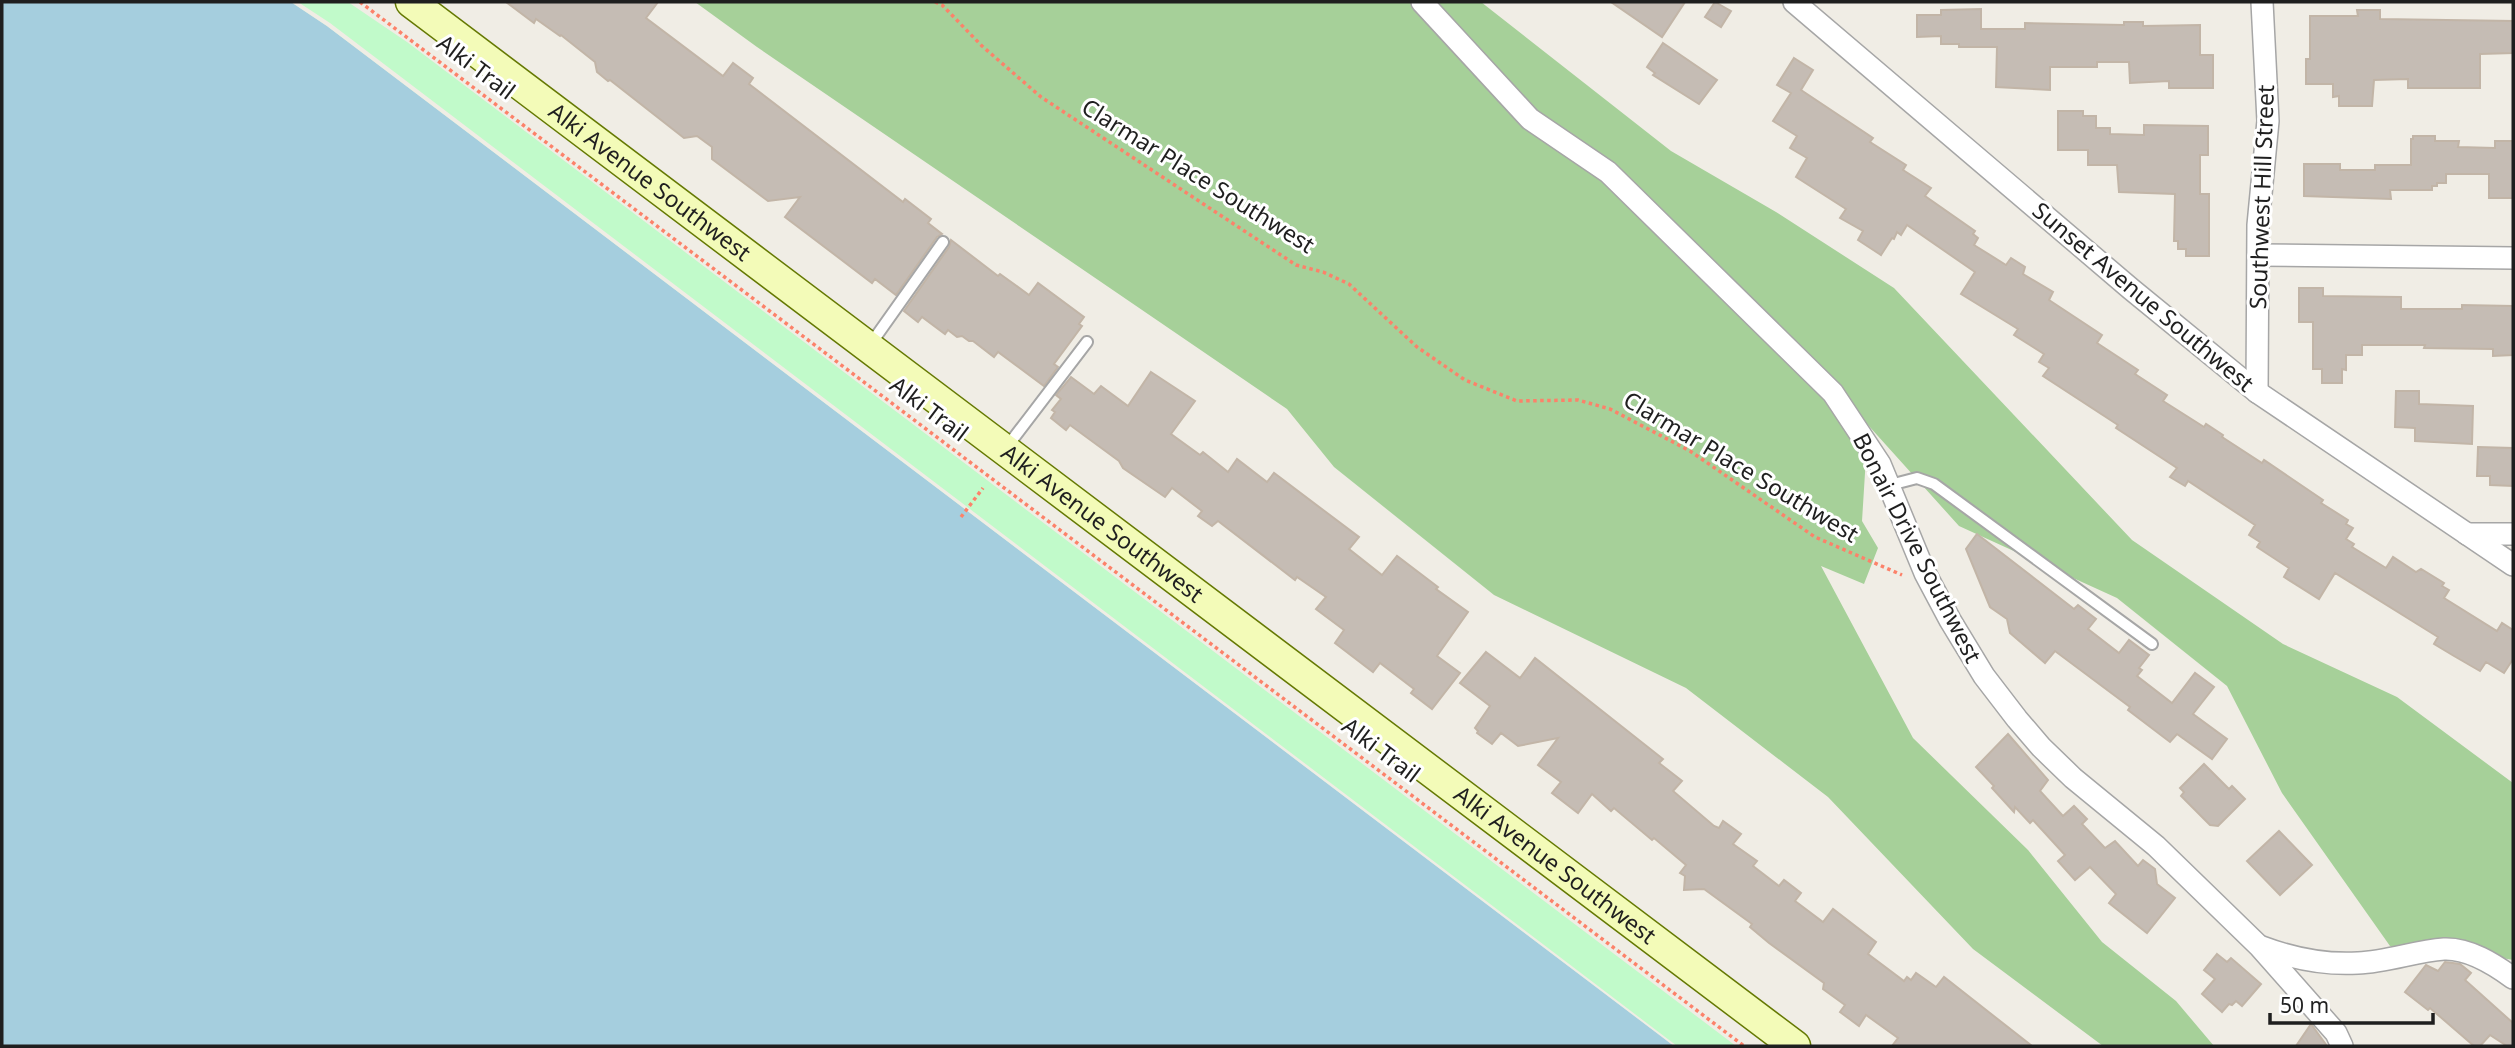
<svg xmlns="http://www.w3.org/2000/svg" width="2515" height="1048" viewBox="0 0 2515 1048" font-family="'Noto Sans',sans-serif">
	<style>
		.forest { fill: #a6d099 }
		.park { fill: #c1faca }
		.water { fill: #a5cede }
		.pier { fill: #f0ede5 }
		.building { fill: #c5bcb4; stroke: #c2b5a7; stroke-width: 2 }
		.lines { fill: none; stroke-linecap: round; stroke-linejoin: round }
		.lane-casing { stroke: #a6a6a6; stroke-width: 14 }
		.street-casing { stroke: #a6a6a6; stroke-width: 24 }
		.secondary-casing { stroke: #657903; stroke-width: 33 }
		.path { stroke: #fc826a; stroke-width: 3.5; stroke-dasharray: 3.5 3.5; stroke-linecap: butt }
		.lane { stroke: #fff; stroke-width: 10 }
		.street { stroke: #fff; stroke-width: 21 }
		.secondary { stroke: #f3fbb8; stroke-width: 30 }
		.labels { text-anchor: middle; stroke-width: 6; stroke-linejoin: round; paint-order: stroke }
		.street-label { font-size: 23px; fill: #1f1f1f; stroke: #fff }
	</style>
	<rect width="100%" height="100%" fill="#f0ede5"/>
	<!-- forest -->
	<path class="forest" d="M695,2h786l190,149 105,61 118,76 238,252 151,104 114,53 116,86v177l-33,-6 -90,-8 -108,-153 -55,-107 -110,-88 -158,-72 -91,-101 -6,96 16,27 -14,36 -43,-18 92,172 115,112 74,92 74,59 38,45h-111l-130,-97 -145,-152 -142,-109 -192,-93 -160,-128 -47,-58 -530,-362z"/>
	<!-- park -->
	<path class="park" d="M291,2h57l59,40 1329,1004h-62l-1347,-1020z"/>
	<!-- water -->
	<path class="water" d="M2,2h289l36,24 1347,1020h-1672z"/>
	<!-- pier -->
	<path class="pier" d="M291,2h7l32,21 1347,1023h-3l-1347,-1020z"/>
	<!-- building -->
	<g class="building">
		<path d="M506,2h152l-12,16 77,58 10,-13 20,15 -4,6 154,118 2,-3 26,20 -3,4 14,11 -5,3 -41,58 -21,-16 -3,4 -87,-66 15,-20 -32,4 -56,-42v-12l-15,-11 -13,2 -74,-58 -2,1 -11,-9 -2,-10 -34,-27 -1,1 -24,-17 -2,4z"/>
		<path d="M1611,2h74l-23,35z"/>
		<path d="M1715,2l16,9 -10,16 -16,-10z"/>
		<path d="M1981,9v20h44v-6l99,2v-3h19v4l57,-1v30h13v33h-44v-7l-39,2 -1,-21h-32v5h-47v23l-54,-3 1,-40h-38v-3h-18v-8l-24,1v-22h24v-5z"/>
		<path d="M2357,10h23v9l133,2v32l-33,1v34h-72v-9l-34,1 -2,26h-33v-10l-6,1v-13h-27v-25h4v-43h48z"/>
		<path d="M1663,43l54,37 -18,24 -46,-29 2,-2 -8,-6z"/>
		<path d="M1794,58l19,12 -12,20 72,48 -3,4 36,23 -3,5 28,18 -6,8 50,35 -2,3 5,4 -4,7 32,20 5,-7 14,9 -2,7 30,18 -4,8 53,35 -5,8 41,27 -3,4 32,21 -4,6 41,26 2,-3 17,11 -1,2 40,26 2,-3 59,40 -2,3 27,17 -2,4 7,4 -7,11 8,5 -2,3 34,21 7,-11 23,15 5,-3 23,14 -2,3 7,4 -5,8 53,33 5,-8 11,7v29l-9,14 -18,-11 -6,9 -26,-15 -20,-12 4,-7 -103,-64 -16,26 -35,-22 5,-9 -32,-21 3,-5 -11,-7 6,-10 -67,-44 -3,5 -15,-9 7,-9 -61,-40 2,-3 -75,-49 6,-8 -10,-6 5,-8 -30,-19 4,-6 -57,-35 14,-22 -68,-47 -6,10 -4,-3 -3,7 -2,-1 -11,17 -23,-15 5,-9 -23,-13 6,-9 -50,-32 11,-19 -17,-10 7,-12 -24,-15 18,-28 -14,-8z"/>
		<path d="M2058,111h25v5h13v12h14v6l34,1v-10l64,1v29h-8v39h9v62h-23v-7h-8v-8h-4l1,-47 -56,-2 -2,-27h-29v-15h-30z"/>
		<path d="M2413,136h22v5h24l-1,6 37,1v-7h18v57h-24v-24h-43v9h-9v3h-5v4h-42l1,9 -87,-3v-32h36v6h35v-5h36v-26h2z"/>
		<path d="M951,240l47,36 2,-2 29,21 9,-12 46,34 -5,7 3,2 -28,38 4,3 -14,19 -46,-34 -4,5 -21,-16h-4l-7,-5 -5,1 -9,-7 -3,4 -23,-17 -4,5 -14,-11 45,-64z"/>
		<path d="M2299,288h24v8l78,1v12h61v-4l51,1v49l-20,1v-7l-69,-1 1,-3h-63v10h-16v15l-4,-1v14h-20v-14h-9v-47h-14z"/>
		<path d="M1151,372l44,29 -24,33 29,21 3,-3 25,20 9,-13 30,23 7,-9 85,64 -10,12 33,26 15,-19 41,31 -2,2 32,23 -31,44 23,17 -28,36 -21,-16 3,-4 -34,-26 -7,9 -38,-29 9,-13 -28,-21 10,-12 -29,-20 -2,3 -77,-59 -6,5 -14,-10 4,-5 -30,-23 -7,9 -42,-29 -4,-7 -49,-36 -4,5 -15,-12 4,-6 -3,-2 9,-11 -5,-4 15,-18 23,17 7,-8 27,20z"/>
		<path d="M2396,391h23v13l54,2 -1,38 -57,-3v-13l-20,-1z"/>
		<path d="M2478,447l35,1v38l-23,-1v-9h-13z"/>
		<path d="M1977,534l97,75 4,-4 18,14 -8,10 31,24 10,-13 20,15 -10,13 3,2 -5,6 35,27 23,-30 19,14 -21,27 34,25 -15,20 -35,-25 -7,8 -42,-32 2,-3 -75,-56 -10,12 -35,-30 -3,-14 -17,-12 -24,-58z"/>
		<path d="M1486,652l34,26 15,-20 128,101 -4,4 23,18 -9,10 41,35 5,2 4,-7 18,13 -8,10 24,17 -4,5 26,20 5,-6 17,13 -6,8 28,21 10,-13 43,33 -8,12 36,27 3,-4 4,3 5,-7 20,14 8,-10 88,69h-140l6,-8 -32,-23 -7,11 -19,-14 5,-7 -22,-16 1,-6 -55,-40 -19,-16 2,-3 -48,-35 -20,1 1,-14 -5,-3 6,-8 -32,-27 -2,2 -38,-32 -3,3 -19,-17 -14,19 -26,-20 9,-11 -23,-17 20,-27 -40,8 -17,-13 -9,11 -15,-11 1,-2 -3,-3 15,-22 -30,-23z"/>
		<path d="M2008,734l40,46 -8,11 23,25 11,-10 13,13 -5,5 23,24 10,-7 23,25 5,-6 12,9 2,15 18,14 -28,35 -38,-30 7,-9 -26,-27 -15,13 -17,-19 7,-6 -32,-35 -3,3 -15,-16 -1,5 -22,-24 2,-2 -18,-19z"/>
		<path d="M2204,764l25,25 3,-3 13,13 -27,27 -8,-1 -29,-29 3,-4 -4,-4z"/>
		<path d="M2279,831l33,34 -32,30 -33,-34z"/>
		<path d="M2217,954l10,8 4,-4 30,26 -19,22 -6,-5 -4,4 -3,-1 -7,8 -20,-18 13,-15 -11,-9z"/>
		<path d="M2445,962l15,2 11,9 -6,7 48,43v23h-6l-17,-11 -10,11h-6l-44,-38 -2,2 -23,-18 21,-27 12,6z"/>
		<path d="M2311,1024l3,4 13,18h-31z"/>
	</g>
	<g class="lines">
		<defs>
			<g id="lane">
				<path d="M870,345l73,-103"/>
				<path d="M1006,448l81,-106"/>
				<path d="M1890,485l27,-7 17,6 218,160"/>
			</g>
			<g id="street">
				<path d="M1422,2l108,117 78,53 225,221 47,71 45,109 25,47 34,56 33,43 24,28 32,31 83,68 104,101 76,86 6,13"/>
				<path d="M1794,2l337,287 126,103 256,173"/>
				<path d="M2258,255l255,3"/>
				<path d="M2257,392l1,-167 10,-104 -6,-119"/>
				<path d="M2467,534h46"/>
				<path d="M2262,947c32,12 63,18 96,16 30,-1 57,-12 86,-14 25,-1 50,15 69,29"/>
			</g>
			<g id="secondary">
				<path id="s1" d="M411,2l1384,1044"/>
			</g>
		</defs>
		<!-- lane casing -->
		<use href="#lane" class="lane-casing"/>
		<!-- street casing -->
		<use href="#street" class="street-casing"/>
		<!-- secondary casing -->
		<use href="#secondary" class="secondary-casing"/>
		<!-- path -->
		<g class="path">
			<path d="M360,2l1384,1044"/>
			<path d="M935,2l7,3 40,41 59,51 255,168 27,7 26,12 68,63 48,33 52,21 61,-1 32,9 80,42 125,86 87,38"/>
			<path d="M961,517l22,-29"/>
		</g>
		<!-- lane -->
		<use href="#lane" class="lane"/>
		<!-- street -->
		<use href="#street" class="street"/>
		<!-- secondary -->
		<use href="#secondary" class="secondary"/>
	</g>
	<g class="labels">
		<!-- street labels -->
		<g class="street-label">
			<text transform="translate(476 67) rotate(37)" y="8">Alki Trail</text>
			<text transform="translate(1198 176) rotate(32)" y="8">Clarmar Place Southwest</text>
			<text dy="8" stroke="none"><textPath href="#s1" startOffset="299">Alki Avenue Southwest</textPath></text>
			<text transform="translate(2262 197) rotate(-88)" y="8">Southwest Hill Street</text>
			<text transform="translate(2143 297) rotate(40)" y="8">Sunset Avenue Southwest</text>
			<text transform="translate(929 409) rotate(37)" y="8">Alki Trail</text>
			<text transform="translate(1741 467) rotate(31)" y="8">Clarmar Place Southwest</text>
			<text dy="8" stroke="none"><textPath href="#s1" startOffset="866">Alki Avenue Southwest</textPath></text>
			<text transform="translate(1917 548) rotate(63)" y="8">Bonair Drive Southwest</text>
			<text transform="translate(1381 750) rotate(37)" y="8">Alki Trail</text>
			<text dy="8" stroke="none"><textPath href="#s1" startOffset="1433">Alki Avenue Southwest</textPath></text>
		</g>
	</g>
	<!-- border -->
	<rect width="2515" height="1048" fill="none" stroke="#1f1f1f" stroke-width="7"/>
	<!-- scale -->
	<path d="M2270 1013v10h163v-10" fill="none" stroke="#1f1f1f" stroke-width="3.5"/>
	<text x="2280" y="1013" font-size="21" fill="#1f1f1f" stroke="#ffffff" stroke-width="5" paint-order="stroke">50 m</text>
</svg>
